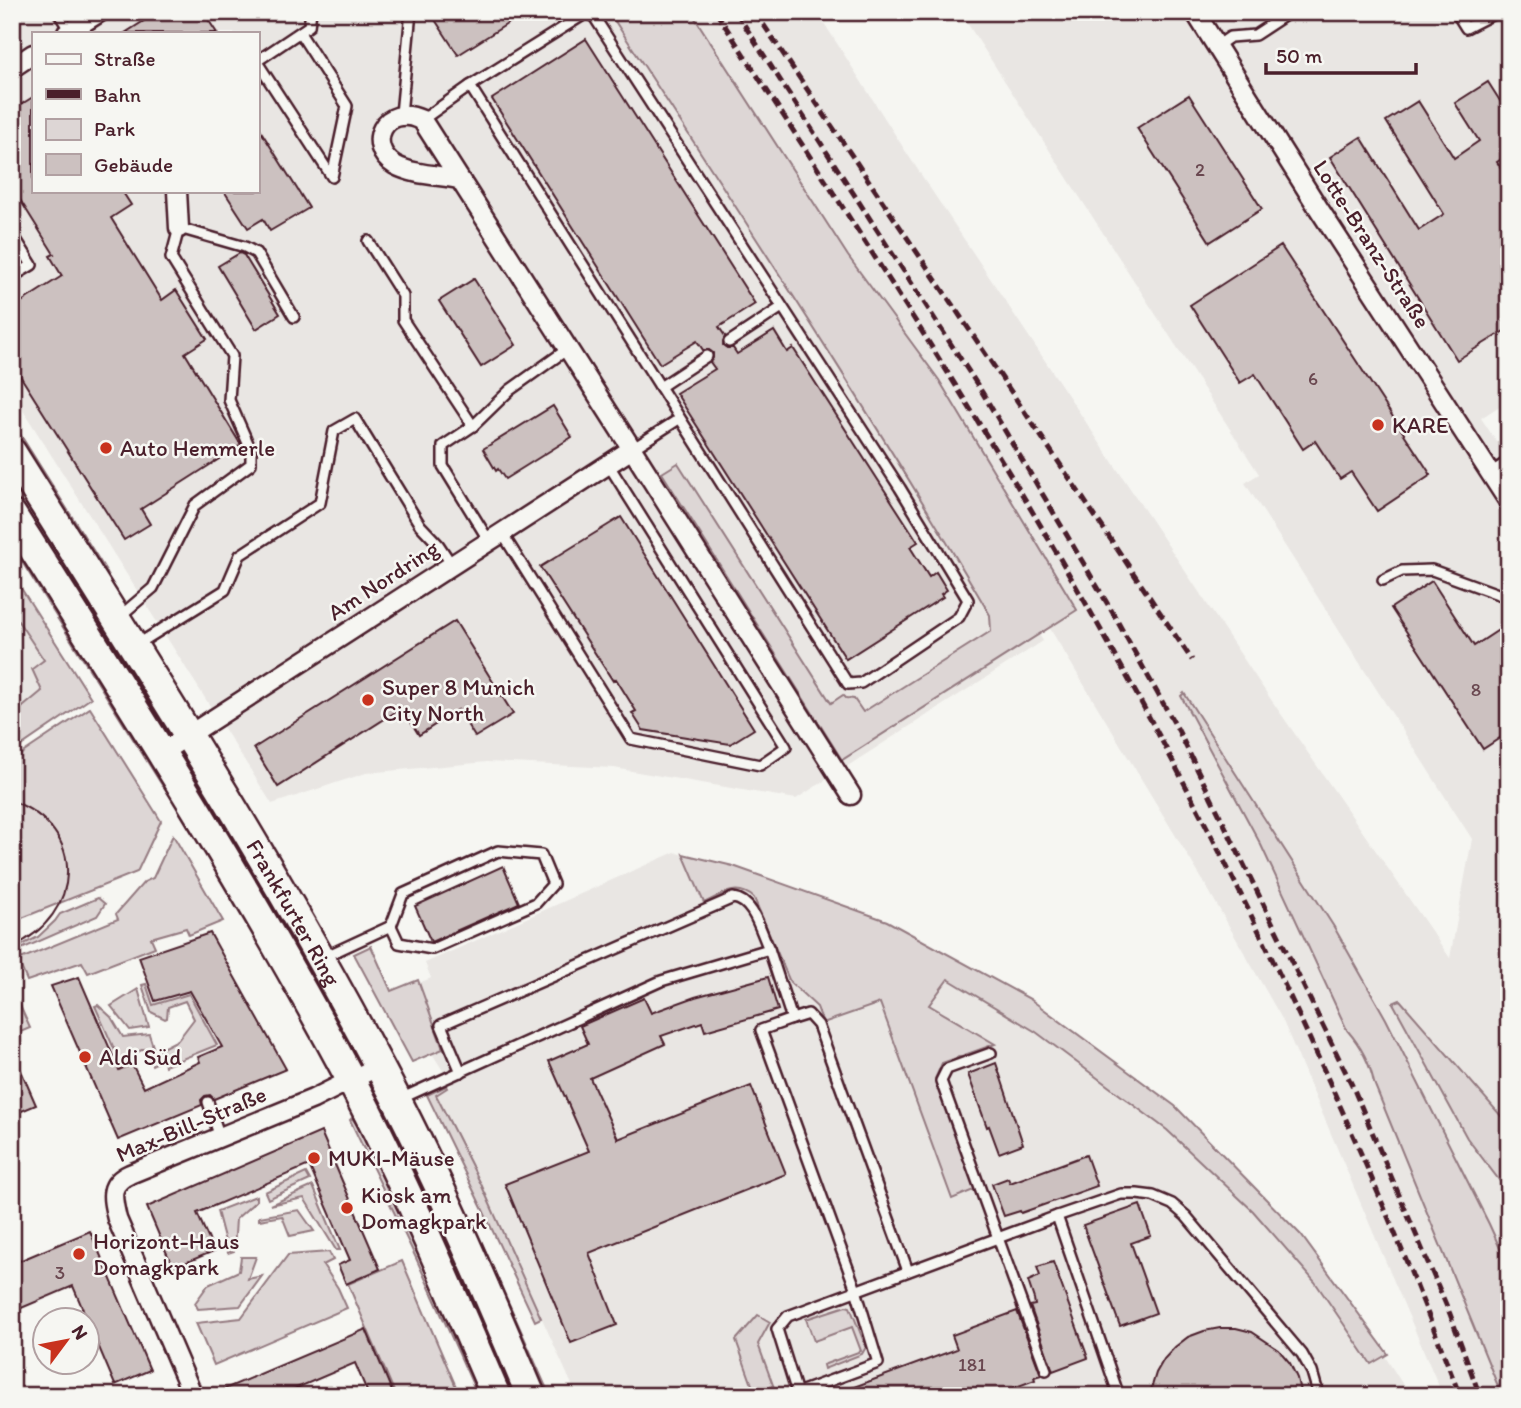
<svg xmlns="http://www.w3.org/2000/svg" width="1521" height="1408" viewBox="0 0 1521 1408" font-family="Itim,sans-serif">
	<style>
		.built { fill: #e9e6e3; fill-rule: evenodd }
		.green { fill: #ddd6d5; stroke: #947a80; stroke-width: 2 }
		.building { fill: #ccc1c0; stroke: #4a1f2b; stroke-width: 2 }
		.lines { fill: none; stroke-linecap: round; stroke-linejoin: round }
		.lane-casing { stroke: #4a1f2b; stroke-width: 14 }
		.street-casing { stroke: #4a1f2b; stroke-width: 23 }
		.primary-casing { stroke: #4a1f2b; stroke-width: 33 }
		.lane { stroke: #f6f6f2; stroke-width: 9 }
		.street { stroke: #f6f6f2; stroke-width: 18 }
		.primary { stroke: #f6f6f2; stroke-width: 28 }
		.tram { stroke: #4a1f2b; stroke-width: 2 }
		.rail { stroke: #4a1f2b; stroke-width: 5; stroke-dasharray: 10 5; stroke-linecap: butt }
		.poi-dot { fill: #c8321e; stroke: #f6f6f2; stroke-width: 2.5 }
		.labels { text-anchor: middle; stroke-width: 5; stroke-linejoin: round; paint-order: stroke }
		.number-label { font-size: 19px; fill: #6a4850 }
		.street-label { font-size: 23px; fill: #4a1f2b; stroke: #f6f6f2 }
		.poi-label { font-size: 23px; fill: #4a1f2b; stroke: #f6f6f2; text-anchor: start }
	</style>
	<rect width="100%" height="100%" fill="#f6f6f2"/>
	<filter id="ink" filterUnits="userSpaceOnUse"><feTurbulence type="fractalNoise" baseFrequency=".0143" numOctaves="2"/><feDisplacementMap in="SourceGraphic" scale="14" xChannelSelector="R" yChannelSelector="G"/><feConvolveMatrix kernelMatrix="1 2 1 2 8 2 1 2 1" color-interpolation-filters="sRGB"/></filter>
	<g filter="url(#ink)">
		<!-- built -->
		<g class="built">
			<path d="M12,12h644l387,629 -247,158 -182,-31 -127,-6 -121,11 -94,31 -260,-411zM33,33h224v158h-224z"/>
			<path d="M671,12h146l91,143 353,530 189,273 22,-119 -227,-356 14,-9 -299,-462h549v388l-28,18 28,43v664l-109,-125 -7,3 74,135 42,55v203h-66l-161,-377 -77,-135 -354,-583z"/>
			<path d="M12,574l78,124 -78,54z"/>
			<path d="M675,852l294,117 332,266 52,71 57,90h-833l-96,-212 -45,-90 16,-9 -24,-38 -40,-51 43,-18 -6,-15z"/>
		</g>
		<!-- green -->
		<g class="green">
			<path d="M609,12h82l157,244 91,124 138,230 -235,150 -180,-287 16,-10 153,240 12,-8 3,3 8,1 9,13 128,-81 -1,-16c-120,-205 -251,-403 -381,-603z"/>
			<path d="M13,423l95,151h-6l-90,-143z"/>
			<path d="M12,475l149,241h-3l-80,-128 -31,-42 -35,-55z"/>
			<path d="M12,542l152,236 -2,7 -150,-239z"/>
			<path d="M12,574l79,124 -79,54v-36l30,-25 -10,-22 12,-9 -32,-48z"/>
			<path d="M1184,693l150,234 52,92 103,205 20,44v128h-7l-128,-313c-4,-20 -14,-38 -27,-53l-86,-185 -80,-149z"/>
			<path d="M90,708l71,113 -24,51 -125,50v-162z"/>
			<path d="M219,806l129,229 -7,4 -129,-228z"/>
			<path d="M173,835l50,86 -34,14 -3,-7 -35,10 4,9 -67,26 -6,-11 -55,19 -9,-21 100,-41 -2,-5 28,-32 9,-4z"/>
			<path d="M683,854l50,12 154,55 143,78 145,107 126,129 87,119 -17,10 -56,-82 -62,-71 -86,-81 -131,-98 -88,-53 -19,26 66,39 -53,19 -7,16 41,110 -24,10 -72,-196 -57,20 -6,-16 -27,-25 -36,-84c-17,-15 -32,-4 -50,5z"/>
			<path d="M98,898l7,6 -8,12 -80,35 -1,-3 22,-11 17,-16 5,-7z"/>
			<path d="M371,946l20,45 27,-11 25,69 -31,13 -58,-108z"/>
			<path d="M146,984l7,21 36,-11 28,51 -52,21 -5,-17 18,-9 16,-21 -9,-18 -17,6 -1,11 -2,1 -14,-7 -9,-27z"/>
			<path d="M12,988l18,40 -12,5 -6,-13z"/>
			<path d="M138,989l11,38 -19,3 -19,-24z"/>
			<path d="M1400,1000l109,125v68l-42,-55 -74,-135z"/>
			<path d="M98,1005l13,12 12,20 26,-3 9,28 -6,3 -8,-16 -25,11 -24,-54z"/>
			<path d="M446,1086l1,2 -11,7 45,89 60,134 -6,3 -53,-113 -55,-113z"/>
			<path d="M374,1096l58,116 48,105 21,37 18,42h-9z"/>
			<path d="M418,1109l60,125 72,162h-6l-130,-283z"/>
			<path d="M352,1118l10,14 79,166 42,98h-5l-62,-138 -66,-138z"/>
			<path d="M306,1173l4,7 -42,19 -3,-7z"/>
			<path d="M313,1186l27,64h-4l-32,-52 -34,7z"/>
			<path d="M256,1196v5l-20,18 -2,32 -6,2 -11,-42z"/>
			<path d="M299,1210l15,21 -24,5 -8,-20 -23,4v-3z"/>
			<path d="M329,1252l4,8 -10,5 15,23 9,20 -133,57 -18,-42 45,-5 47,-63z"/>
			<path d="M241,1257h15l-8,22 14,-3 -22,30 -42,3 -3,-6 13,-18 31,-14z"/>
			<path d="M402,1261l58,135h-64l-48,-112z"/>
			<path d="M846,1306l4,1 16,40 -4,7 -38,15 -1,-4 38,-14 -9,-24 -38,14 -8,-22z"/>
			<path d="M758,1315l12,7 -12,22 19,52h-21l-20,-56z"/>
		</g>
		<!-- building -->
		<g class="building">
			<path d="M158,12h45l14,21h-92z"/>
			<path d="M430,12h96l-68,43z"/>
			<path d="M586,39l169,265 -36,23 6,9 -2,9 4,3h6l4,6 37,-23 13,21 6,-4 125,194 -8,5 19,30 7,-5 11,18 -6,4 2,3 -97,62 -170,-266 39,-24 -5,-7 3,-4v-5l-4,-3h-6l-6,-9 -37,23 -168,-265z"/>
			<path d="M1488,82l21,33v39l-12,8 12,18v148l-52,32 -127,-203 31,-20 58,93 25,-16 -58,-93 32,-20 36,57 25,-17 -24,-38z"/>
			<path d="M1189,95l73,114 -52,33 -73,-114z"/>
			<path d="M33,97v94h89l9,14 -20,13 51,82 14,-10 31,49 -22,14 56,92 -100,64 9,15 -26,16 -112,-177v-55l50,-32 -12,-20 4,-2 -42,-67v-77z"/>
			<path d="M257,125l52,83 -39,23 -7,-12 -15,9 -24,-37h33z"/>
			<path d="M1281,246l150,229 -54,36 -26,-39 -11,7 -25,-38 -12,8 -48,-75 -15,9 -50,-78z"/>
			<path d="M240,253l4,2 36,59 -24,15 -38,-63z"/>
			<path d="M474,279l42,66 -35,22 -42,-66z"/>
			<path d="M553,406l19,31 -67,42 -7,-10 -2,2 -13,-22z"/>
			<path d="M621,517l133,212 -24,15 -87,-14 -11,-17 4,-2 -20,-32 -3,2 -73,-114z"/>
			<path d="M1432,581l42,65 35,-23v109l-26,17 -92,-141z"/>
			<path d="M455,621l58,93 -38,23 -17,-27 -39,25 -17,-27 -124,79 -24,-39z"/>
			<path d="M503,866l16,37 -88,39 -16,-36z"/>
			<path d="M210,933l76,136 -72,30 -4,-4 -5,1 -4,4 1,5 -84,35 -67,-154 28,-9 40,93 13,-6 12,24 56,-26 -2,-5 24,-10 -32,-56 -35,10 -16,-44z"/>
			<path d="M768,977l10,33 -73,21 -3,-9 -41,14 4,8 -75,34 28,61 133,-53 35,88 -197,79 28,72 -46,18 -66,-159 84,-33 -40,-90 39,-17 -8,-18 64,-28 7,15 44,-16z"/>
			<path d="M12,1050l24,55 -24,10z"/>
			<path d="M996,1063l27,81 -24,9 -10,-27 -2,1 -19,-53z"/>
			<path d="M321,1132l59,137 -34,15 -8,-19 12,-5 -41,-95 -112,48 17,38 -41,17 -26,-61z"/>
			<path d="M1086,1155l11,31 -76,27 -1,-2 -16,5 -12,-32 16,-6 2,5z"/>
			<path d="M1140,1205l11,31 -20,7 25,70 -36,13 -37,-101z"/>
			<path d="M90,1231l60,139 -35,15 -42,-99 -61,26v-48z"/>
			<path d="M1053,1262l35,96 -35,13 -23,-65 5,-1 -1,-6 -6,-18 12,-5 -3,-9z"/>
			<path d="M1017,1311l24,64 -7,2 1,3 -44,16h-156v-2l122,-45 -5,-14z"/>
			<path d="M1220,1328h16l16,4 27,18 11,13 7,15 4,18h-152l7,-23 8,-14 11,-12 13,-10 16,-6z"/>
			<path d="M366,1329l28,67h-25l-14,-33 -77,33h-70z"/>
		</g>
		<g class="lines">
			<defs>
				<g id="lane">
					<path d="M58,12l12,19"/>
					<path d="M1456,12l10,16 31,-16"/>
					<path d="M1217,46l13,-9 25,-2 35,-23"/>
					<path d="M257,61l52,-35 2,-14"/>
					<path d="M257,62l75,115 15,-71 -47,-73"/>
					<path d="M470,86l378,598 13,-1 98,-66 9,-17 -68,-112 -309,-476"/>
					<path d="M401,114l10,-102"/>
					<path d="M422,120l48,-34 118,-74"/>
					<path d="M12,233l20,32 -20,12"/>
					<path d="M368,241l35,55v24l70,106"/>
					<path d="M729,342l53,-35"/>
					<path d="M660,387l47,-31"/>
					<path d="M632,449l47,-30"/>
					<path d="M1490,473l19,-12"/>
					<path d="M502,533l129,206 129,26 26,-18 -178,-283"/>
					<path d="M489,541l-46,-75v-20l30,-20 37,-36 59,-42"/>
					<path d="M1383,580l19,-9 30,-1 77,28"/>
					<path d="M119,617l34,-29 42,-83 56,-41v-14l-22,-50 3,-44 -61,-98 8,-30 66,19 11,6 38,64"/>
					<path d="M138,644l87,-54 15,-35 80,-52 14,-72 21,-12 65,106 18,19 14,21"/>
					<path d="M324,957l67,-31 12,-32 95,-43 43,4 12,29 -17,19 -104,46 -33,-6 -8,-17"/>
					<path d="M792,1019l16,-5 10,11 90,246"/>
					<path d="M991,1053l-44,16 -6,12 105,289"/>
					<path d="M461,1072l-20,-47 292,-127c21,2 28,35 36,51"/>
					<path d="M400,1099l261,-118 108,-32 23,70 -31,11 95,260 22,73 -81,30"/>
					<path d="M208,1102l12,35"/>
					<path d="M1057,1216l62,180"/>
					<path d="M798,1396l-21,-67 11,-13 269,-100 64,-22h16l16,2 19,8 14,12 116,138 10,18 7,24"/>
				</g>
				<g id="street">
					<path d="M1195,12l124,197 190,293"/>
					<path d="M67,33l33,-21"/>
					<path d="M12,68l21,-14"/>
					<path d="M177,191l2,37"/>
					<path d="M632,449l219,346"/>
					<path d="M161,753l471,-304 -210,-329c-38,-18 -58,26 -27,45 18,10 44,10 64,14"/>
					<path d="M193,1396l-76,-177c-5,-22 -9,-35 13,-45l183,-75 66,-33"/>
				</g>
				<g id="primary">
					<path id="s1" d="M12,453c127,202 256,403 367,613 57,107 105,218 152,330"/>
					<path d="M12,515c117,185 235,370 338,563 54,103 100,211 146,318"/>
				</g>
			</defs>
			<!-- lane casing -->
			<use href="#lane" class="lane-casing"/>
			<!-- street casing -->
			<use href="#street" class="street-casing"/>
			<!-- primary casing -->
			<use href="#primary" class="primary-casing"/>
			<!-- lane -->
			<use href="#lane" class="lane"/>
			<!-- street -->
			<use href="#street" class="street"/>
			<!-- primary -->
			<use href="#primary" class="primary"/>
			<!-- tram -->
			<path class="tram" d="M12,801c76,28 71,114 0,146"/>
			<!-- rail -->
			<g class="rail">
				<path d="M716,12c128,197 257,393 373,597 144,252 267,516 371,787"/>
				<path d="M736,12l246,380 128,216 68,122 174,355 98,229 30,82"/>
				<path d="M755,12l437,648"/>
			</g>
		</g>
	</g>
	<!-- markers -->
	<g class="poi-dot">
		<circle cx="1378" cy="425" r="7"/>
		<circle cx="106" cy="448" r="7"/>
		<circle cx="368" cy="700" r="7"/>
		<circle cx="85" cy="1057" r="7"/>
		<circle cx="314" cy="1158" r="7"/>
		<circle cx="347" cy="1208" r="7"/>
		<circle cx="79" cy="1254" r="7"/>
	</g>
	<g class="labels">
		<!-- number labels -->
		<g class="number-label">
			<text x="1200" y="176">2</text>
			<text x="1313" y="385">6</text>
			<text x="1476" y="696">8</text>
			<text x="60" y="1279">3</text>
			<text x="972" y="1371">181</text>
		</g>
		<!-- street labels -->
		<g class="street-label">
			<text transform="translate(1372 244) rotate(57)" y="8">Lotte-Branz-Straße</text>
			<text transform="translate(383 580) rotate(-33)" y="8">Am Nordring</text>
			<text dy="8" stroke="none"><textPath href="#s1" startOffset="539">Frankfurter Ring</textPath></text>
			<text transform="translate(191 1124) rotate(-23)" y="8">Max-Bill-Straße</text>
		</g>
		<!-- poi labels -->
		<g class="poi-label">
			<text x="1392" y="433">KARE</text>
			<text x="120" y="456">Auto Hemmerle</text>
			<text x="382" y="695">Super 8 Munich<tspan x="382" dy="26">City North</tspan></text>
			<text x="99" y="1065">Aldi Süd</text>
			<text x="328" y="1166">MUKI-Mäuse</text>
			<text x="361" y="1203">Kiosk am<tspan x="361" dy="26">Domagkpark</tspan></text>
			<text x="93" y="1249">Horizont-Haus<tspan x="93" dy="26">Domagkpark</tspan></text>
		</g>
	</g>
	<!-- margin -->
	<rect width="1521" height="1408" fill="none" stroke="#f6f6f2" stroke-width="42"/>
	<rect x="21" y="21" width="1479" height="1366" fill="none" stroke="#4a1f2b" stroke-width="2.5" filter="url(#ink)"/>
	<!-- legend -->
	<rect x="32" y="32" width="228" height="161" fill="#f6f6f2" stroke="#b1a0a2" stroke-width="2"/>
	<rect x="46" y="54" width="35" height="10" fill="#f6f6f2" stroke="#b1a0a2" stroke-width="2"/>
	<text x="94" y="66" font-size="21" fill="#4a1f2b">Straße</text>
	<rect x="46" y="89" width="35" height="10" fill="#4a1f2b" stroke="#b1a0a2" stroke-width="2"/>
	<text x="94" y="102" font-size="21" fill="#4a1f2b">Bahn</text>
	<rect x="46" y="119" width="35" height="21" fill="#ddd6d5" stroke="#b1a0a2" stroke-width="2"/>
	<text x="94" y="136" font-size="21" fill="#4a1f2b">Park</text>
	<rect x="46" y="154" width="35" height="21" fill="#ccc1c0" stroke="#b1a0a2" stroke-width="2"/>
	<text x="94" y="172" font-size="21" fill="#4a1f2b">Gebäude</text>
	<!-- north arrow -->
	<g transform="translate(66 1341) rotate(58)"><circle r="33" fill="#f6f6f2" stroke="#b1a0a2" stroke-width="2"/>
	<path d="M0-5L12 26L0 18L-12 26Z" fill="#c8321e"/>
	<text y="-10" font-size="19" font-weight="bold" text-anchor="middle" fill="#4a1f2b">N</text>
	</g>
	<!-- scale -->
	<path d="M1266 63v10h150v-10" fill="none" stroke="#4a1f2b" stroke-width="3.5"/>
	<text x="1276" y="63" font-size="21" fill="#4a1f2b" stroke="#f6f6f2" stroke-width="5" paint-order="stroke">50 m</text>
</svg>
